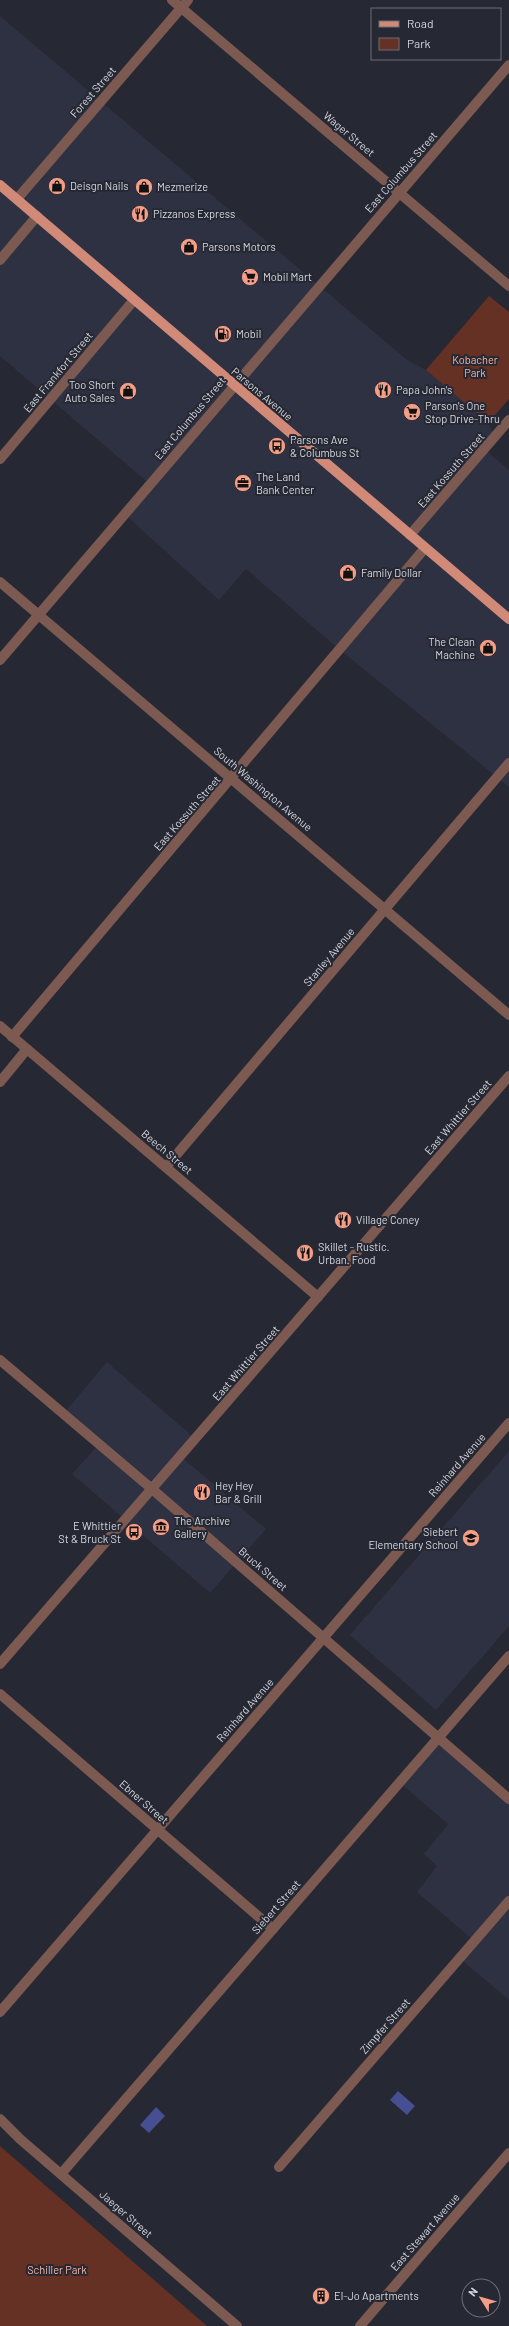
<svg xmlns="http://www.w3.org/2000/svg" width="509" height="2326" viewBox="0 0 509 2326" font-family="Barlow,sans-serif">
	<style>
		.built { fill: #2d3141 }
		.green { fill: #653124 }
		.water { fill: #454f91 }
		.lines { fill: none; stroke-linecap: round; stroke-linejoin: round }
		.minor { stroke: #7d5a51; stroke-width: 10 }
		.major { stroke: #d18a78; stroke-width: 10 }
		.labels { text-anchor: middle; stroke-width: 4; stroke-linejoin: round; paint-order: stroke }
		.street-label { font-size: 11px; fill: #d5d7de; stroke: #262833 }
		.poi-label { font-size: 11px; fill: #d5d7de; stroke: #262833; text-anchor: start }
		.park-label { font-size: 11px; fill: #f7b4a3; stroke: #262833 }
	</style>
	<rect width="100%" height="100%" fill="#262833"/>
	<!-- built -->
	<g class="built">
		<path d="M0,16l406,343 20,11 62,53 5,10 -12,13 28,24v317l-169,-137 -94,-81 -27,31 -98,-89 25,-30 -146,-125z"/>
		<path d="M107,1362l92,80 -15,17 82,70 -56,64 -138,-119 26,-29 -36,-30z"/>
		<path d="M509,1451v175l-73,84 -86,-75z"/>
		<path d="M438,1736l71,61v203l-51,-43 15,-17 -56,-48 20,-26 -13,-12 24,-30 -49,-42z"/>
	</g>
	<!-- green -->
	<g class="green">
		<path d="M489,296l20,16v87l-21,24 -62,-53z"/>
		<path d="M0,2146l207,180h-207z"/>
	</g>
	<!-- water -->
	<g class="water">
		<path d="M398,2091l17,15 -8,9 -17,-15z"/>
		<path d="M156,2107l9,9 -16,17 -9,-8z"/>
	</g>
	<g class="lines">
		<!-- minor -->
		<g class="minor">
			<path d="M172,0l337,286"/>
			<path d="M17,199l171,-199"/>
			<path d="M0,260l37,-44"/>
			<path d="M0,459l134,-159"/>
			<path d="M410,535l99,-115"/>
			<path d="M0,582l509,433"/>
			<path d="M0,660l509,-595"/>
			<path d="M0,1026l318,271"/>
			<path d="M12,1037l413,-489"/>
			<path d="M0,1082l27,-33"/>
			<path d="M166,1167l343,-404"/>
			<path d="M0,1360l152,129 357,310"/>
			<path d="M0,1664l509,-588"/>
			<path d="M0,1694l273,235"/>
			<path d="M0,2012l509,-589"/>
			<path d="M0,2119l20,20 217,187"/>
			<path d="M279,2167l230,-266"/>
			<path d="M61,2174l448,-518"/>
			<path d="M360,2326l149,-173"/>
		</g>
		<!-- major -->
		<path class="major" d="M0,185l509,434"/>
	</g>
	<!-- icons -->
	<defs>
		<symbol id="shop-disc" viewBox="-11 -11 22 22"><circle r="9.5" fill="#f49e88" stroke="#262833"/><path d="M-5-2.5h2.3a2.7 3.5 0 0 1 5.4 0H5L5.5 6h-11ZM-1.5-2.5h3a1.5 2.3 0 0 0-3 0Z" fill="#111"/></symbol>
		<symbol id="restaurant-disc" viewBox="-11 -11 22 22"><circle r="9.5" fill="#f49e88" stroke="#262833"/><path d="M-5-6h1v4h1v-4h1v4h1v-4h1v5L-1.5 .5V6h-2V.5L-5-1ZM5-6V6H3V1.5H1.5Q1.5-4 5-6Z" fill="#111"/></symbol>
		<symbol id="supermarket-disc" viewBox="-11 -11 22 22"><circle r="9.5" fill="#f49e88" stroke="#262833"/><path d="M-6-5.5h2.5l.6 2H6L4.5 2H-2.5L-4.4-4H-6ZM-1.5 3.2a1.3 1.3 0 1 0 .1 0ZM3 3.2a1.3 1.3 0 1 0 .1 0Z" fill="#111"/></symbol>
		<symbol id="fuel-disc" viewBox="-11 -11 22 22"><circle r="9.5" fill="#f49e88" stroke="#262833"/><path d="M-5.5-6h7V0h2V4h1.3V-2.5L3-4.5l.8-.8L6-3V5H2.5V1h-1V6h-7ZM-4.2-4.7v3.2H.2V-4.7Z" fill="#111"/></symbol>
		<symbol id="bus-disc" viewBox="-11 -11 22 22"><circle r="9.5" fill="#f49e88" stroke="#262833"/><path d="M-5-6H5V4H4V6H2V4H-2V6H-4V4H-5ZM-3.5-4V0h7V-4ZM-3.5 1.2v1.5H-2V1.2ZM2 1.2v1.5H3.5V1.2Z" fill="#111"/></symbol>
		<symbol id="office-disc" viewBox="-11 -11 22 22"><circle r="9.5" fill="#f49e88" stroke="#262833"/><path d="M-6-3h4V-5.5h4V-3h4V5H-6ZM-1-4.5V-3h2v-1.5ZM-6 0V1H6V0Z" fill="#111"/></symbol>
		<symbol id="museum-disc" viewBox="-11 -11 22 22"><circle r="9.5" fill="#f49e88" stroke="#262833"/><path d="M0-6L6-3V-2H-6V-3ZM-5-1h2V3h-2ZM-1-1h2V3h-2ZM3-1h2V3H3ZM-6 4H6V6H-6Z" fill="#111"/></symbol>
		<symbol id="school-disc" viewBox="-11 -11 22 22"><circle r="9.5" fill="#f49e88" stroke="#262833"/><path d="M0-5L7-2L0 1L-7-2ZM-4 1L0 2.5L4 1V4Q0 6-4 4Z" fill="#111"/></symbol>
		<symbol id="building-disc" viewBox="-11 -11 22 22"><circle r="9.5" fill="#f49e88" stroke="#262833"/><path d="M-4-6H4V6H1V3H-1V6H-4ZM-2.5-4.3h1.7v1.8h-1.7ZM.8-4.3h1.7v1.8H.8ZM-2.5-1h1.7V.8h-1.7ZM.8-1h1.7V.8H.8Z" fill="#111"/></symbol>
	</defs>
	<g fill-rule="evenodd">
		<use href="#shop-disc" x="47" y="176" width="20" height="20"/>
		<use href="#shop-disc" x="134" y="177" width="20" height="20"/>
		<use href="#restaurant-disc" x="130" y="204" width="20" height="20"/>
		<use href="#shop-disc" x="179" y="237" width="20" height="20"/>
		<use href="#supermarket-disc" x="240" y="267" width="20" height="20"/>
		<use href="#fuel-disc" x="213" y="324" width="20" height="20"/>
		<use href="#restaurant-disc" x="373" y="380" width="20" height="20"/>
		<use href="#shop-disc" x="118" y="381" width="20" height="20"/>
		<use href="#supermarket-disc" x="402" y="402" width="20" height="20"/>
		<use href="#bus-disc" x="267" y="436" width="20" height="20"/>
		<use href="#office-disc" x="233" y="473" width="20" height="20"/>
		<use href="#shop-disc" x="338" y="563" width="20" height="20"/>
		<use href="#shop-disc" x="478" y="638" width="20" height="20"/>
		<use href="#restaurant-disc" x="333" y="1210" width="20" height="20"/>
		<use href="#restaurant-disc" x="295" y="1243" width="20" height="20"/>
		<use href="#restaurant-disc" x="192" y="1482" width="20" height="20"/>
		<use href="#museum-disc" x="151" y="1517" width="20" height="20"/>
		<use href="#bus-disc" x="124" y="1522" width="20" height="20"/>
		<use href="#school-disc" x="461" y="1528" width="20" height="20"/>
		<use href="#building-disc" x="311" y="2286" width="20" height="20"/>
	</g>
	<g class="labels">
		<!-- street labels -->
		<g class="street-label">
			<text transform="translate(93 92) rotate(-49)" y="4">Forest Street</text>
			<text transform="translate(349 134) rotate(40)" y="4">Wager Street</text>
			<text transform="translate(401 172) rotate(-49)" y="4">East Columbus Street</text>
			<text transform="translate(58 372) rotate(-50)" y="4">East Frankfort Street</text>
			<text transform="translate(262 394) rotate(40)" y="4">Parsons Avenue</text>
			<text transform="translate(190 418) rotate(-50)" y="4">East Columbus Street</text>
			<text transform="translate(451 470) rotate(-49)" y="4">East Kossuth Street</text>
			<text transform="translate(263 789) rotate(40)" y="4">South Washington Avenue</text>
			<text transform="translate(187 813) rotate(-49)" y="4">East Kossuth Street</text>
			<text transform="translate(329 957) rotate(-50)" y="4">Stanley Avenue</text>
			<text transform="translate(458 1117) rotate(-49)" y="4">East Whittier Street</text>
			<text transform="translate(167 1152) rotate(40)" y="4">Beech Street</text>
			<text transform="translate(246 1363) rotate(-49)" y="4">East Whittier Street</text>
			<text transform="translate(457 1465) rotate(-49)" y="4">Reinhard Avenue</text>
			<text transform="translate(263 1569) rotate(41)" y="4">Bruck Street</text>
			<text transform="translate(245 1710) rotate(-49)" y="4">Reinhard Avenue</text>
			<text transform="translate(144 1802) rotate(41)" y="4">Ebner Street</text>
			<text transform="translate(276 1907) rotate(-49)" y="4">Siebert Street</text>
			<text transform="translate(385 2026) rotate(-49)" y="4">Zimpfer Street</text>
			<text transform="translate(126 2214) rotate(41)" y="4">Jaeger Street</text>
			<text transform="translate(425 2232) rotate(-49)" y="4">East Stewart Avenue</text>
		</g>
		<!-- poi labels -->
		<g class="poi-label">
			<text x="70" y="190">Deisgn Nails</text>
			<text x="157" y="191">Mezmerize</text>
			<text x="153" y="218">Pizzanos Express</text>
			<text x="202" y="251">Parsons Motors</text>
			<text x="263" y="281">Mobil Mart</text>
			<text x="236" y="338">Mobil</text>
			<text x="115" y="389" text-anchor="end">Too Short<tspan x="115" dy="13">Auto Sales</tspan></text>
			<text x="396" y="394">Papa John's</text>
			<text x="425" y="410">Parson's One<tspan x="425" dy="13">Stop Drive-Thru</tspan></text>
			<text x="290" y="444">Parsons Ave<tspan x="290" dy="13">&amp; Columbus St</tspan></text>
			<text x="256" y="481">The Land<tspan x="256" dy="13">Bank Center</tspan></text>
			<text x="361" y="577">Family Dollar</text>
			<text x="475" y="646" text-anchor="end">The Clean<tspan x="475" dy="13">Machine</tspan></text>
			<text x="356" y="1224">Village Coney</text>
			<text x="318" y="1251">Skillet - Rustic.<tspan x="318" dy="13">Urban. Food</tspan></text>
			<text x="215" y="1490">Hey Hey<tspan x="215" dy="13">Bar &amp; Grill</tspan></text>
			<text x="174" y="1525">The Archive<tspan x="174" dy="13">Gallery</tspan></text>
			<text x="121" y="1530" text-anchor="end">E Whittier<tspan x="121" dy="13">St &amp; Bruck St</tspan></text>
			<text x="458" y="1536" text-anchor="end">Siebert<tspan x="458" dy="13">Elementary School</tspan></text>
			<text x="334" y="2300">El-Jo Apartments</text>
		</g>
		<!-- park labels -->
		<g class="park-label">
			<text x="475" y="364">Kobacher<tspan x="475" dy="13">Park</tspan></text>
			<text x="57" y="2274">Schiller Park</text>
		</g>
	</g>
	<!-- legend -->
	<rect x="371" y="8" width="130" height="52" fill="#262833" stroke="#6c6e77"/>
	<rect x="379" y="21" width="20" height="6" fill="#d18a78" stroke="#6c6e77"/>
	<text x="407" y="28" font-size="12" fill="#d5d7de">Road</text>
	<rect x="379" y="38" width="20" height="12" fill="#653124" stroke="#6c6e77"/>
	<text x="407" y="48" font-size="12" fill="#d5d7de">Park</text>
	<!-- north arrow -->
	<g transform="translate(481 2298) rotate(307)"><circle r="19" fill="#262833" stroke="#6c6e77"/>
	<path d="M0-3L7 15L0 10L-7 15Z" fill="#f49e88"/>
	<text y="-6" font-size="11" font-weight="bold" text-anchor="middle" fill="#d5d7de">N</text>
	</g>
</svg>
